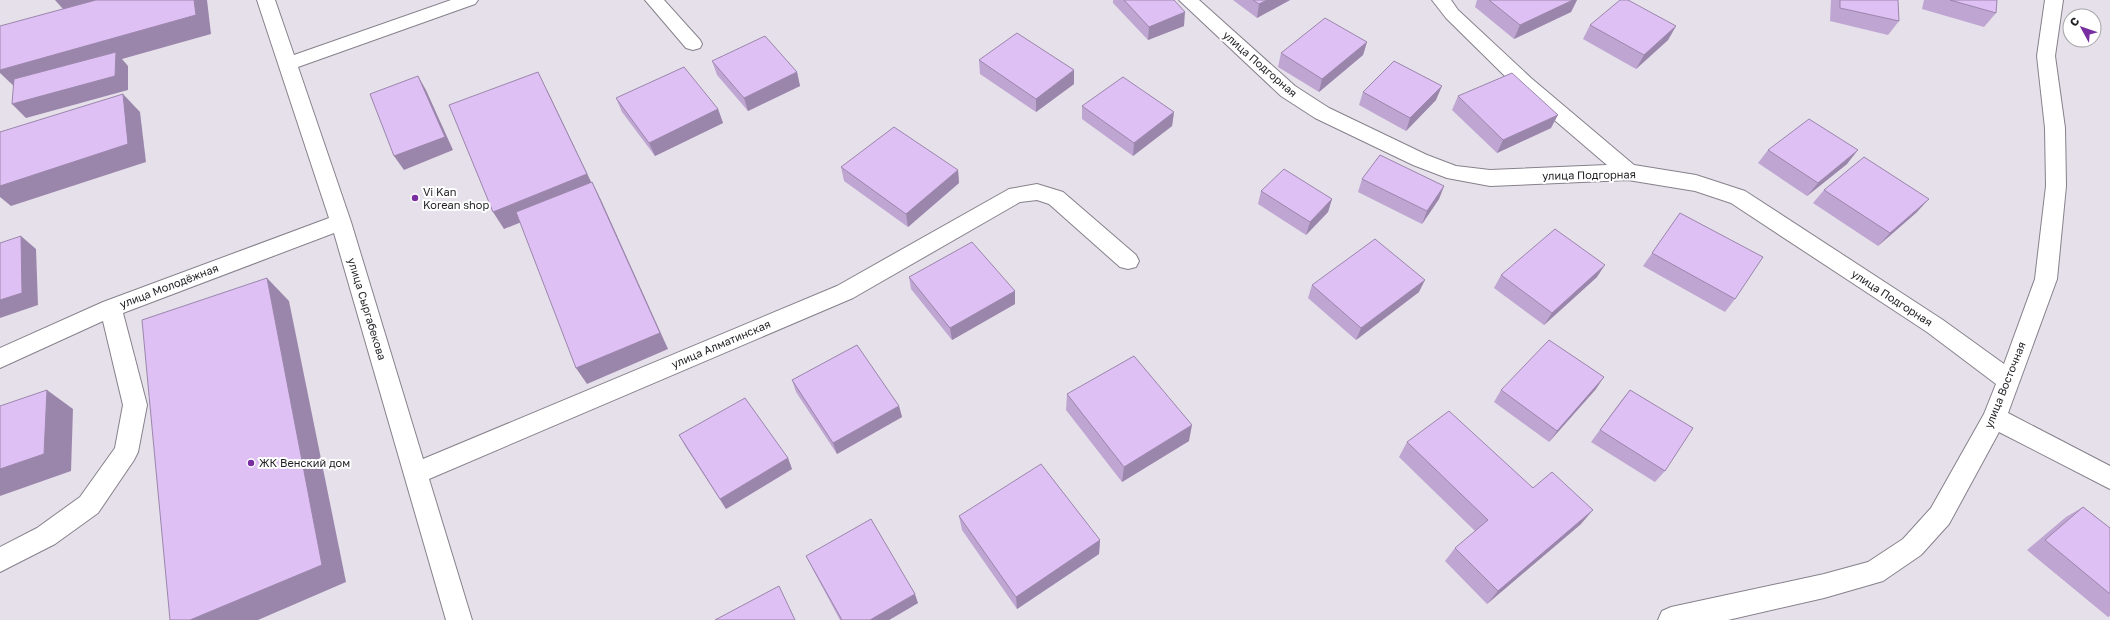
<svg xmlns="http://www.w3.org/2000/svg" width="2110" height="620" viewBox="0 0 2110 620" font-family="'Golos Text',sans-serif">
	<style>
		.lines { fill: none; stroke-linecap: round; stroke-linejoin: round }
		.minor-casing { stroke: #86818b; stroke-width: 2 }
		.minor { fill: #fff; fill-rule: evenodd }
		.wall { fill: #bfa5d2 }
		.shaded-wall { fill: #9b86ab }
		.building { fill: #dec0f4; stroke: #9b86ab }
		.poi-dot { fill: #782ea1; stroke: #fff; stroke-width: 1.5 }
		.labels { text-anchor: middle; stroke-width: 4; stroke-linejoin: round; paint-order: stroke }
		.street-label { font-size: 11px; fill: #211f23; stroke: #fff }
		.poi-label { font-size: 11px; fill: #211f23; stroke: #fff; text-anchor: start }
	</style>
	<rect width="100%" height="100%" fill="#e6e0eb"/>
	<g class="lines">
		<defs>
			<g id="minor">
				<path d="M257,0h18l19,55 157,-55h27l-3,4 -177,63 53,155 72,237 414,-173 172,-97 28,-5 26,8 73,63 3,6 -3,6 -8,2 -8,-2 -71,-63 -12,-4 -17,2 -167,96 -424,181 43,141h-26l-112,-387 -211,80 24,92 -9,47 -4,8 -36,53 -43,31 -55,28v-25l37,-19 43,-31 35,-49 8,-43 -20,-84 -103,47v-20l103,-46 226,-84z"/>
				<path d="M645,0h19l36,40 2,4 -2,4 -7,2 -7,-2z"/>
				<path d="M1179,0h20l96,86 34,22 98,47 29,11 34,4 117,-5 -90,-77 -71,-70 -14,-18h19l7,10 73,68 103,87 62,10 49,16 198,129 61,44 31,-85 11,-93 -1,-58 -8,-72 8,-56h18l-8,56 10,72 1,58 -9,93 -49,134 102,53v23l-111,-57 -50,92 -28,31 -38,26 -59,17 -96,22h-70l4,-9 9,-4 153,-33 44,-12 35,-23 28,-31 53,-94 12,-30 -69,-52 -196,-129 -36,-12 -67,-11 -138,6 -43,-8 -34,-13 -98,-47 -34,-22z"/>
			</g>
		</defs>
		<!-- minor casing -->
		<use href="#minor" class="minor-casing"/>
		<!-- minor -->
		<use href="#minor" class="minor"/>
	</g>
	<!-- wall -->
	<g class="wall">
		<path d="M1113,0h61l10,26 -36,14 -35,-37z"/>
		<path d="M1233,0h57l-33,18z"/>
		<path d="M1477,0h100l-6,12 -57,27 -39,-32z"/>
		<path d="M1831,0h67l1,21 -11,14 -58,-14z"/>
		<path d="M1924,0h73l-1,13 -12,14 -62,-18z"/>
		<path d="M1590,25l86,1 -8,14 -32,29 -53,-30z"/>
		<path d="M1367,42l-4,13 -44,37 -41,-25 3,-14z"/>
		<path d="M979,60l95,24 -38,28 -56,-38z"/>
		<path d="M712,61l85,11 3,14 -52,25 -31,-36z"/>
		<path d="M1363,92l73,8 -30,31 -47,-26z"/>
		<path d="M1458,96l93,32 -54,25 -45,-43z"/>
		<path d="M616,98l102,11 5,14 -68,33 -33,-44z"/>
		<path d="M1082,106l92,6 -2,14 -39,30 -51,-37z"/>
		<path d="M1768,150l79,14 -40,32 -49,-33z"/>
		<path d="M841,167l117,3 1,13 -51,44 -64,-46z"/>
		<path d="M1362,179l82,7 -5,13 -17,25 -64,-32z"/>
		<path d="M1824,190l93,22 -39,34 -65,-43z"/>
		<path d="M1261,191l71,8 -4,13 -22,23 -48,-31z"/>
		<path d="M1680,213l55,86 -10,13 -82,-46z"/>
		<path d="M1501,275l96,2 -53,48 -50,-37z"/>
		<path d="M909,277l106,14v13l-63,36 -41,-51z"/>
		<path d="M1312,285l107,7 -63,48 -48,-42z"/>
		<path d="M792,380l107,26 3,11 -65,37 -41,-62z"/>
		<path d="M1596,389l-47,53 -55,-40 7,-12z"/>
		<path d="M1630,390l35,81 -10,11 -64,-40 30,-41z"/>
		<path d="M1067,394l122,47 -67,41 -56,-72z"/>
		<path d="M679,435l109,23 4,11 -66,40 -41,-63z"/>
		<path d="M1407,442l126,46 48,36 -94,80 -42,-43 10,-13 20,-17 -76,-74z"/>
		<path d="M2083,507l27,21v88l-2,1 -81,-67 39,-33z"/>
		<path d="M959,516l141,24 -1,14 -82,55 -55,-79z"/>
		<path d="M806,556l112,47 -29,17h-49l-29,-54z"/>
	</g>
	<!-- shaded-wall -->
	<g class="shaded-wall">
		<path d="M55,0h77l-62,17z"/>
		<path d="M194,0h13l4,34 -89,25 6,7v24l-102,28 -14,-14 5,-15 -17,-16v-3z"/>
		<path d="M1267,0h23l-33,18 2,-14z"/>
		<path d="M1573,0h4l-6,12 -57,27 6,-14z"/>
		<path d="M1185,12l-1,14 -36,14 1,-13z"/>
		<path d="M1676,26l-8,14 -32,29 8,-14z"/>
		<path d="M1367,42l-4,13 -44,37 3,-13z"/>
		<path d="M1074,70v14l-38,28v-13z"/>
		<path d="M797,72l3,14 -52,25 -4,-13z"/>
		<path d="M418,76l8,14 27,60 -49,20 -10,-14z"/>
		<path d="M1442,86l-6,14 -30,31 4,-13z"/>
		<path d="M547,90l49,102 -92,37 -11,-17z"/>
		<path d="M123,94l17,18 6,50 -135,44 -11,-9v-11z"/>
		<path d="M718,109l5,14 -68,33 -6,-13z"/>
		<path d="M1174,112l-2,14 -39,30 1,-13z"/>
		<path d="M1558,115l-7,13 -54,25 6,-13z"/>
		<path d="M1858,150l-11,14 -40,32 11,-13z"/>
		<path d="M958,170l1,13 -51,44 -2,-13z"/>
		<path d="M592,182l9,18 67,149 -81,35 -11,-16z"/>
		<path d="M1444,186l-5,13 -17,25 5,-13z"/>
		<path d="M1332,199l-4,13 -22,23 4,-13z"/>
		<path d="M1929,199l-12,13 -39,34 12,-13z"/>
		<path d="M21,236l15,13 2,56 -38,13v-18z"/>
		<path d="M1605,265l-8,12 -53,48 8,-12z"/>
		<path d="M267,278l22,23 57,281 -88,38h-68z"/>
		<path d="M1425,280l-6,12 -63,48 5,-12z"/>
		<path d="M1015,291v13l-63,36 -2,-12z"/>
		<path d="M1604,377l-8,12 -47,53 8,-11z"/>
		<path d="M47,390l26,19 -2,62 -71,25v-27z"/>
		<path d="M899,406l3,11 -65,37 -4,-11z"/>
		<path d="M1192,425l-3,16 -67,41 2,-15z"/>
		<path d="M788,458l4,11 -66,40 -6,-10z"/>
		<path d="M1593,510l-12,14 -94,80 11,-13z"/>
		<path d="M1100,540l-1,14 -82,55 -1,-12z"/>
		<path d="M915,594l3,9 -29,17h-19z"/>
	</g>
	<!-- building -->
	<g class="building">
		<path d="M96,0h98l2,15 -196,55v-44z"/>
		<path d="M1124,0h50l11,12 -36,15z"/>
		<path d="M1253,0h14l-8,4z"/>
		<path d="M1489,0h84l-53,25z"/>
		<path d="M1620,0h8l48,26 -32,29 -54,-30z"/>
		<path d="M1840,0h58l1,21 -59,-13z"/>
		<path d="M1950,0h47l-1,13z"/>
		<path d="M1325,18l42,24 -45,37 -41,-26z"/>
		<path d="M1017,33l57,37 -38,29 -57,-39z"/>
		<path d="M765,36l32,36 -53,26 -32,-37z"/>
		<path d="M116,52l-1,24 -103,28 2,-25z"/>
		<path d="M1394,61l48,25 -32,32 -47,-26z"/>
		<path d="M684,67l34,42 -69,34 -33,-45z"/>
		<path d="M538,72l49,102 -94,38 -44,-107z"/>
		<path d="M1512,73l46,42 -55,25 -45,-44z"/>
		<path d="M418,76l27,61 -51,19 -24,-62z"/>
		<path d="M1123,77l51,35 -40,31 -52,-37z"/>
		<path d="M123,94l5,50 -128,42v-54z"/>
		<path d="M1809,119l49,31 -40,33 -50,-33z"/>
		<path d="M894,127l64,43 -52,44 -65,-47z"/>
		<path d="M1380,155l64,31 -17,25 -65,-32z"/>
		<path d="M1864,157l65,42 -39,34 -66,-43z"/>
		<path d="M1284,169l48,30 -22,23 -49,-31z"/>
		<path d="M592,182l68,151 -84,35 -60,-156z"/>
		<path d="M1680,213l83,44 -28,42 -83,-46z"/>
		<path d="M1555,229l50,36 -53,48 -51,-38z"/>
		<path d="M21,236l1,57 -22,7v-57z"/>
		<path d="M1375,239l50,41 -64,48 -49,-43z"/>
		<path d="M972,242l43,49 -65,37 -41,-51z"/>
		<path d="M267,278l55,287 -132,55h-20l-28,-300z"/>
		<path d="M1549,340l55,37 -47,54 -56,-41z"/>
		<path d="M857,345l42,61 -66,37 -41,-63z"/>
		<path d="M1134,356l58,69 -68,42 -57,-73z"/>
		<path d="M47,390l-3,64 -44,15v-63z"/>
		<path d="M1630,390l63,38 -28,43 -65,-41z"/>
		<path d="M745,398l43,60 -68,41 -41,-64z"/>
		<path d="M1449,411l84,77 19,-16 41,38 -95,81 -43,-43 33,-28 -81,-78z"/>
		<path d="M1041,464l59,76 -84,57 -57,-81z"/>
		<path d="M2083,507l27,21v66l-65,-54z"/>
		<path d="M871,519l44,75 -45,26h-28l-36,-64z"/>
		<path d="M779,586l16,34h-80z"/>
	</g>
	<!-- markers -->
	<g class="poi-dot">
		<circle cx="415" cy="198" r="4"/>
		<circle cx="251" cy="463" r="4"/>
	</g>
	<g class="labels">
		<!-- street labels -->
		<g class="street-label">
			<text transform="translate(1260 64) rotate(41)" y="4">улица Подгорная</text>
			<text transform="translate(1589 175) rotate(-1)" y="4">улица Подгорная</text>
			<text transform="translate(169 286) rotate(-21)" y="4">улица Молодёжная</text>
			<text transform="translate(1892 298) rotate(33)" y="4">улица Подгорная</text>
			<text transform="translate(367 309) rotate(73)" y="4">улица Сыргабекова</text>
			<text transform="translate(721 344) rotate(-23)" y="4">улица Алматинская</text>
			<text transform="translate(2005 385) rotate(-68)" y="4">улица Восточная</text>
		</g>
		<!-- poi labels -->
		<g class="poi-label">
			<text x="423" y="196">Vi Kan<tspan x="423" dy="13">Korean shop</tspan></text>
			<text x="259" y="467">ЖК Венский дом</text>
		</g>
	</g>
	<!-- north arrow -->
	<g transform="translate(2082 28) rotate(310)"><circle r="19" fill="#ffffff" stroke="#a6a5a7"/>
	<path d="M0-3L7 15L0 10L-7 15Z" fill="#782ea1"/>
	<text y="-6" font-size="11" font-weight="bold" text-anchor="middle" fill="#211f23">С</text>
	</g>
</svg>
